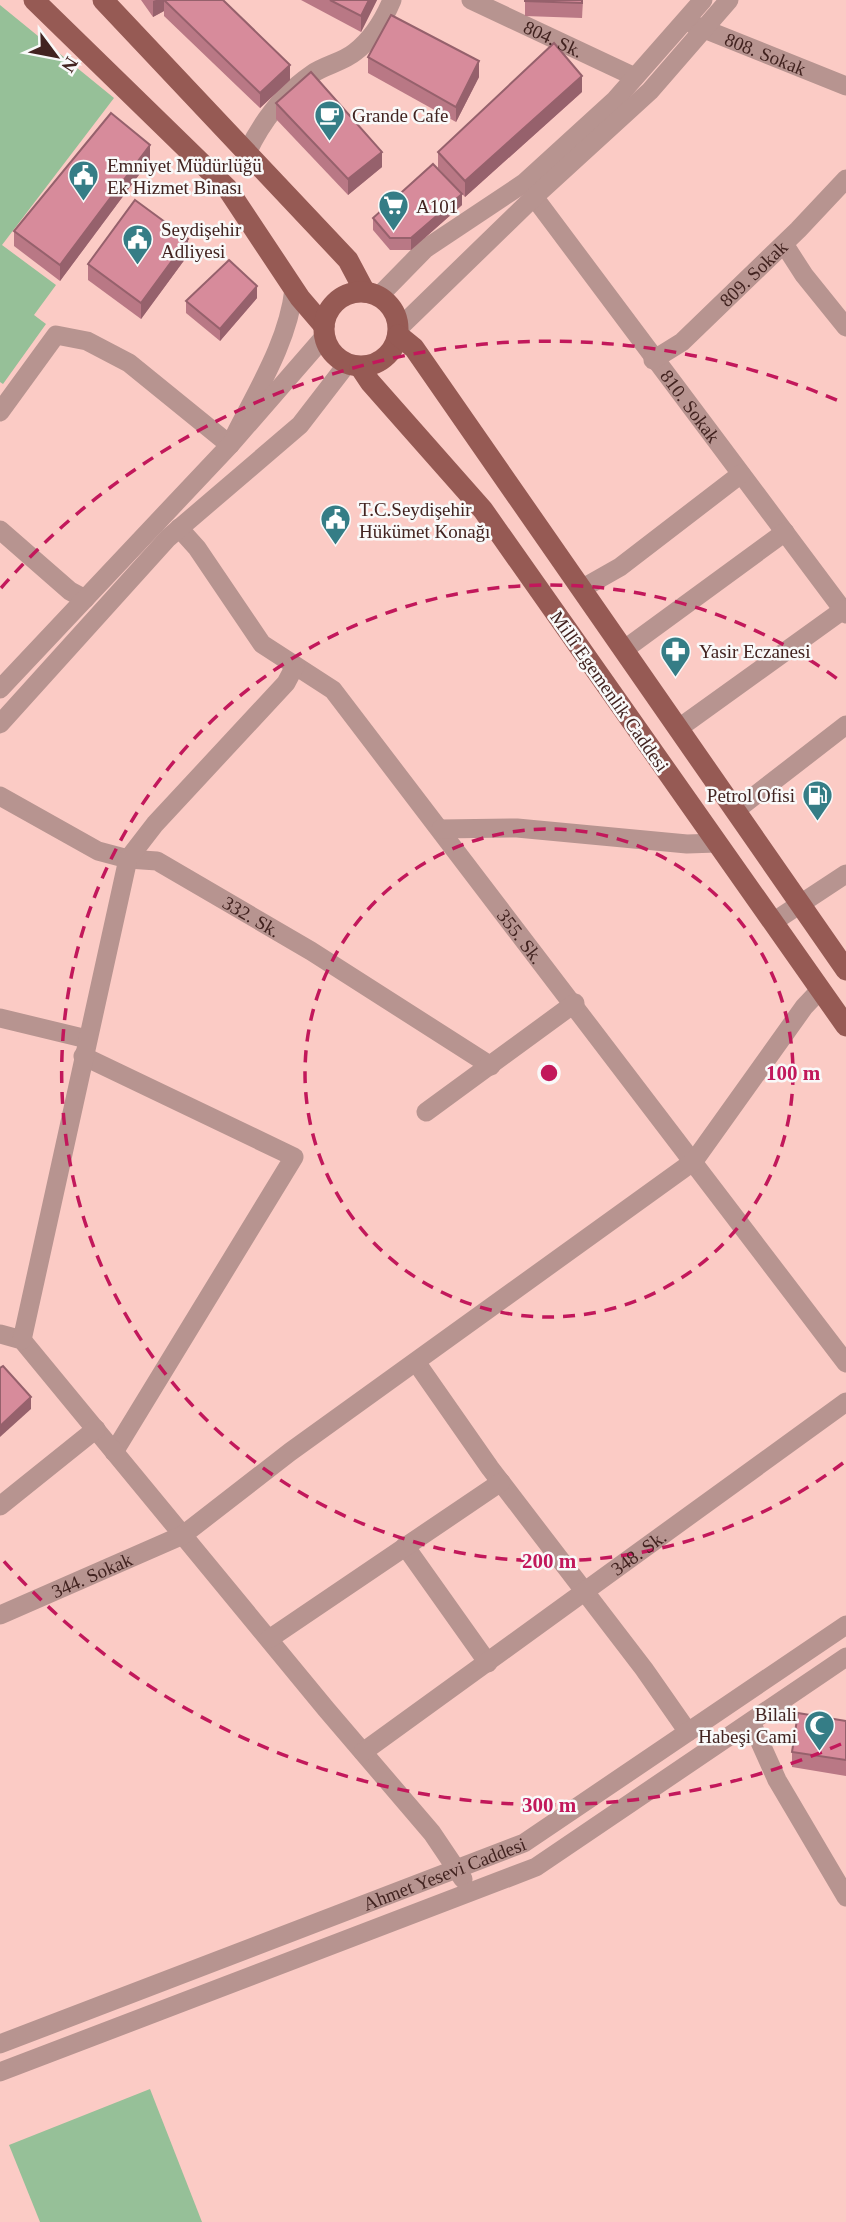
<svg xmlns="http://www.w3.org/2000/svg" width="846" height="2222" viewBox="0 0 846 2222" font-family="Georgia,serif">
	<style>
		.park { fill: #96c098 }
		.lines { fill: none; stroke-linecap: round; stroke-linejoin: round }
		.minor { stroke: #b79490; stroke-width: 19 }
		.major { stroke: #965a54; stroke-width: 21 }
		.wall { fill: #b97885 }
		.shaded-wall { fill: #96616c }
		.building { fill: #d78b9b; stroke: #96616c; stroke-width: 2 }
		.ring { fill: none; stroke: #c2185b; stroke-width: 3.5; stroke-dasharray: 12 9 }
		.labels { text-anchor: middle; stroke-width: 5; stroke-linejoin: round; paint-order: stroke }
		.street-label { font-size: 19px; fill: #422320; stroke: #f9f9f9 }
		.poi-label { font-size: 19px; fill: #422320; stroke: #f9f9f9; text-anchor: start }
		.centre { fill: #c2185b; stroke: #f9f9f9; stroke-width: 3.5 }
		.ring-label { font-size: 21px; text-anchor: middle; font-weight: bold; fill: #c2185b; stroke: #f9f9f9; stroke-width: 5; stroke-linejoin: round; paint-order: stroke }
	</style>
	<rect width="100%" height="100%" fill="#fbcbc5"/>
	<!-- park -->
	<g class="park">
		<path d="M0,5l114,93 -112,147 54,40 -22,30 12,9 -43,60 -3,-2z"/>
		<path d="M150,2089l52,133h-162l-31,-77z"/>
	</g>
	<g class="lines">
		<!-- minor -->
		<g class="minor">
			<path id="s1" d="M471,0l164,77"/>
			<path id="s2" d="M694,25l152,61"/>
			<path d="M247,153c14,-30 36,-59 65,-79 13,-9 31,-12 43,-22 17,-13 29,-33 37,-52"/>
			<path id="s3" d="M534,197l312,417"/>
			<path d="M784,244l20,31 42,52"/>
			<path d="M379,296l46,-47 99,-66 91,-83 88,-100"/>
			<path d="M399,328l135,-131 116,-106 79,-91"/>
			<path id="s4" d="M653,360l29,-18 116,-112 48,-51"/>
			<path d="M0,412l56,-77 31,6 42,22 101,82c24,-50 58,-101 64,-156"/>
			<path id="s5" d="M179,528l18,20 65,96 71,46 513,673"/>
			<path d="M0,530l70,61 15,8"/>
			<path d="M583,588l37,-21 121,-93"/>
			<path d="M625,649l160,-117"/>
			<path d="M0,689l230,-244 94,-108"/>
			<path d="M0,724l168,-186 132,-113 47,-61"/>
			<path d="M679,728l164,-118"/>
			<path id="s6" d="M0,796l98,55 30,8 29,2 154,90 180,115"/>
			<path d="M735,811l111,-86"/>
			<path d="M441,829l76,-1 170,16 30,-1"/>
			<path d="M773,922l73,-48"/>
			<path d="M0,1018l87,21"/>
			<path d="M83,1056l211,101 -180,295"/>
			<path d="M426,1112l149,-109"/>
			<path d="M0,1334l22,6 304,369 106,124 31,46"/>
			<path d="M22,1340l106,-481 27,-35 131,-141 9,-17"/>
			<path d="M416,1362l74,106 154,201 44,63"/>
			<path d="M0,1506l96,-77"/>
			<path d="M405,1546l83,117"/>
			<path id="s7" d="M0,1615l183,-80 107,-83 404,-291 110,-154 16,-17"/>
			<path d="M269,1639l232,-157"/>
			<path d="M751,1722l26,58 69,117"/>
			<path id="s8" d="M363,1752l483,-350"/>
			<path id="s9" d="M0,2044l524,-201 322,-218"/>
			<path d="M0,2072l536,-205 310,-210"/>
		</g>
		<!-- major -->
		<g class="major">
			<path d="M34,0l193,188 73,110 24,28"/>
			<path d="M103,0l245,260 17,32"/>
			<circle cx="361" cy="329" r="37"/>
			<path d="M398,335l16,13 432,622"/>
			<path d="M360,367l10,15 113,128 363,516"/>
		</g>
	</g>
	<!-- wall -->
	<g class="wall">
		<path d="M141,0h82l67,80 -30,28 -96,-92v-5l-11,6z"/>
		<path d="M301,0h76l-16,32z"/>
		<path d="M525,0h58l-1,18 -57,-2z"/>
		<path d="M368,57l111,20 -23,45 -88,-49z"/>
		<path d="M582,92l-117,105 -27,-29v-16z"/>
		<path d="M276,103l106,64 -34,28 -72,-76z"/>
		<path d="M150,160l-90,121 -46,-35v-15z"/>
		<path d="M462,205l-51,45h-21l-17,-20v-12z"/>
		<path d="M188,255l-47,64 -53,-39v-16z"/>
		<path d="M257,298l-37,43 -34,-28v-12z"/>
		<path d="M846,1721v55l-54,-9v-15z"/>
	</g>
	<!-- shaded-wall -->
	<g class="shaded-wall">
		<path d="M156,0h20h-12v11l-11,6v-16z"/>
		<path d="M369,0h8l-16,32v-16z"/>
		<path d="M479,61v16l-23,45v-15z"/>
		<path d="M290,65v15l-30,28v-15z"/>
		<path d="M582,76v16l-117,105v-16z"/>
		<path d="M150,145v15l-90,121v-16z"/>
		<path d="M382,152v15l-34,28v-16z"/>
		<path d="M462,194v11l-51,45v-12z"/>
		<path d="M188,239v16l-47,64v-16z"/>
		<path d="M257,286v12l-37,43v-12z"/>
		<path d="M31,1397v12l-31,28v-11z"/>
	</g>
	<!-- building -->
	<g class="building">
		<path d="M164,0h59l67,65 -30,28z"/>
		<path d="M330,0h39l-8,16z"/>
		<path d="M525,0h57v3l-57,-2z"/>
		<path d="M391,15l88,46 -23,46 -88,-50z"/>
		<path d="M554,43l28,33 -117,105 -27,-29z"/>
		<path d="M311,72l71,80 -34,27 -72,-76z"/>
		<path d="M111,113l39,32 -90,120 -46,-34z"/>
		<path d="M433,164l29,30 -51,44h-21l-17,-20z"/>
		<path d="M135,200l53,39 -47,64 -53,-39z"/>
		<path d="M229,260l28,26 -37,43 -34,-28z"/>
		<path d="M3,1366l28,31 -31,29v-58z"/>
		<path d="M798,1713l48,8v39l-54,-8z"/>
	</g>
	<!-- distance rings -->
	<g class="ring">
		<circle cx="549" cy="1073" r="244"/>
		<path d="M843 1463A488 488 0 1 1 843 683"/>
		<path d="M841 1744A732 732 0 0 1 1 1558M1 588A732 732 0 0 1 841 402"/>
	</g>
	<!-- icons -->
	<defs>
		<symbol id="cafe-pin" viewBox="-11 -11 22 30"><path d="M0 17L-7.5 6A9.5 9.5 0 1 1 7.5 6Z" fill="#357d86" stroke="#f9f9f9"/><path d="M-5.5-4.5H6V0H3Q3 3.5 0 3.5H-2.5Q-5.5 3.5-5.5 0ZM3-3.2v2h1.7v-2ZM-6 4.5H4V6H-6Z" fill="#fff"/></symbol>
		<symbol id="civic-pin" viewBox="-11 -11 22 30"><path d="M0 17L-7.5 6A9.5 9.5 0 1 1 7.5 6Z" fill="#357d86" stroke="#f9f9f9"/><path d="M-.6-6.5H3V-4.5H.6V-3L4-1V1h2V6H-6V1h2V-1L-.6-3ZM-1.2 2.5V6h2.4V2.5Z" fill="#fff"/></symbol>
		<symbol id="supermarket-pin" viewBox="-11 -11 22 30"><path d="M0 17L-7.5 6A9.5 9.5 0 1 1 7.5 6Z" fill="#357d86" stroke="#f9f9f9"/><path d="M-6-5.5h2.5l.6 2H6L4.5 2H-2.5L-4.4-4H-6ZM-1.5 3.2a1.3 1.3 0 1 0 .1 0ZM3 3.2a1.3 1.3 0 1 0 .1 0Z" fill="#fff"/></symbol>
		<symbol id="pharmacy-pin" viewBox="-11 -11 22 30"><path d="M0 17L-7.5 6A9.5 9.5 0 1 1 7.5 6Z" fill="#357d86" stroke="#f9f9f9"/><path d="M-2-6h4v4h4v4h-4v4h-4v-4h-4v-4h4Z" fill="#fff"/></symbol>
		<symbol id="fuel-pin" viewBox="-11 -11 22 30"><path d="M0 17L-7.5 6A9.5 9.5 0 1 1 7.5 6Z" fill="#357d86" stroke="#f9f9f9"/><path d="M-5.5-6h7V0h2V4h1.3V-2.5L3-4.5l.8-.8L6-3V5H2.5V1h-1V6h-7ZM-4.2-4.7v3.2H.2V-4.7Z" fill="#fff"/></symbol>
		<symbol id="mosque-pin" viewBox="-11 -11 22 30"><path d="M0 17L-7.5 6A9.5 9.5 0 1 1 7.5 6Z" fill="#357d86" stroke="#f9f9f9"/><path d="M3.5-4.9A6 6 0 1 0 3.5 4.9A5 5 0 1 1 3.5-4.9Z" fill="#fff"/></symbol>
	</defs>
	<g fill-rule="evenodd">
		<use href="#cafe-pin" x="312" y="98" width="35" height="47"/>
		<use href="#civic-pin" x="66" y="158" width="35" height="47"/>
		<use href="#supermarket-pin" x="376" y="188" width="35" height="47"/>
		<use href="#civic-pin" x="120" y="222" width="35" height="47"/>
		<use href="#civic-pin" x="318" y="502" width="35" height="47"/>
		<use href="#pharmacy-pin" x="658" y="634" width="35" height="47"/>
		<use href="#fuel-pin" x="800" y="778" width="35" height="47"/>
		<use href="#mosque-pin" x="802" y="1708" width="35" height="47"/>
	</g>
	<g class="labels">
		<!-- street labels -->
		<g class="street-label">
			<text dy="7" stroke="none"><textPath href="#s1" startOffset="91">804. Sk.</textPath></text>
			<text dy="7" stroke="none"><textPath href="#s2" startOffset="77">808. Sokak</textPath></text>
			<text dy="7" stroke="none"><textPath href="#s4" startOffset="133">809. Sokak</textPath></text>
			<text dy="7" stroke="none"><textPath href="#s3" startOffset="261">810. Sokak</textPath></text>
			<text transform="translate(610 691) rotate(55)" y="7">Millî Egemenlik Caddesi</text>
			<text dy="7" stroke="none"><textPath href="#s6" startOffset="282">332. Sk.</textPath></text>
			<text dy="7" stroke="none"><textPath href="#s5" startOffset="537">355. Sk.</textPath></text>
			<text dy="7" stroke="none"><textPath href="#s8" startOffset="340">348. Sk.</textPath></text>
			<text dy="7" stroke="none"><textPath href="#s7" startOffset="100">344. Sokak</textPath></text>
			<text dy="7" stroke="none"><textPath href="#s9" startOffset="476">Ahmet Yesevi Caddesi</textPath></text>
		</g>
		<!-- poi labels -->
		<g class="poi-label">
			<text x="352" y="122">Grande Cafe</text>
			<text x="107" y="172">Emniyet Müdürlüğü<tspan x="107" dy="22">Ek Hizmet Binası</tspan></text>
			<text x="416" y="213">A101</text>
			<text x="161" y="236">Seydişehir<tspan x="161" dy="22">Adliyesi</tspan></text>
			<text x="359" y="516">T.C.Seydişehir<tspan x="359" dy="22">Hükümet Konağı</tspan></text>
			<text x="699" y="658">Yasir Eczanesi</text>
			<text x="795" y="802" text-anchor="end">Petrol Ofisi</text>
			<text x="797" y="1721" text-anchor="end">Bilali<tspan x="797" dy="22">Habeşi Cami</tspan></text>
		</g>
	</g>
	<circle cx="549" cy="1073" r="10" class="centre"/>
	<g class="ring-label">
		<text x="793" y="1080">100 m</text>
		<text x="549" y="1568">200 m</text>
		<text x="549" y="1812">300 m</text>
	</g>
	<!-- north arrow -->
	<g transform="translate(56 56) rotate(122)" stroke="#f9f9f9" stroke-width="5" paint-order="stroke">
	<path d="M0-5L12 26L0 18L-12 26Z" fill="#422320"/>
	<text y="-10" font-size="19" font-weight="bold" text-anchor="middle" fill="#422320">N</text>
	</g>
</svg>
